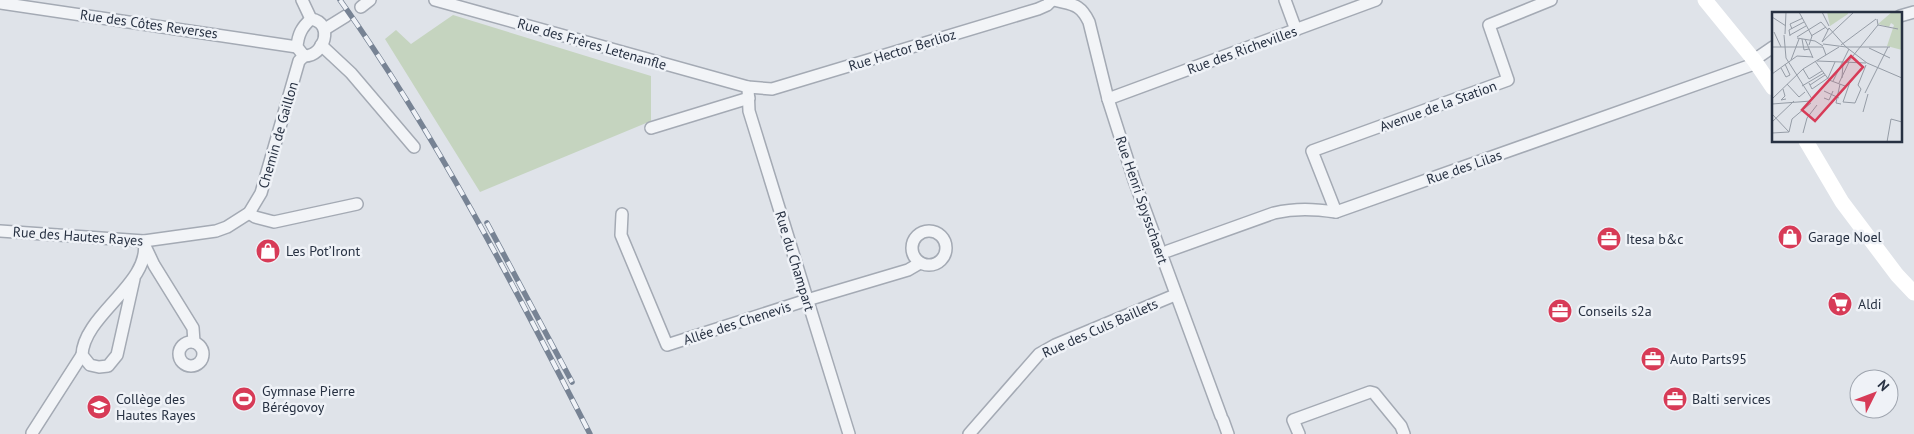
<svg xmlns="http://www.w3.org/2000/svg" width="1914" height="434" viewBox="0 0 1914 434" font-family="'PT Sans',sans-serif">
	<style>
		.green { fill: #c5d4bf }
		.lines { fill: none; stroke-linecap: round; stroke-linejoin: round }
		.minor-casing { stroke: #a4aab4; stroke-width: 14 }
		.minor { stroke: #f2f4f7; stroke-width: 11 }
		.secondary { stroke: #fff; stroke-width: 15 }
		.rail-casing { stroke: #778394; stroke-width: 5.5 }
		.rail { stroke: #eff2f7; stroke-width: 4; stroke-dasharray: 11; stroke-linecap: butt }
		.labels { text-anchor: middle; stroke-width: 5; stroke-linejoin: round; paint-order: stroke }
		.street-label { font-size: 14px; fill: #273142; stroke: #eff2f7 }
		.poi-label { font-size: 14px; fill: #273142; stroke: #eff2f7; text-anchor: start }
		.inset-road { fill: none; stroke: #959ca6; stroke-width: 1 }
		.view { fill: #d73b57; fill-opacity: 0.15; stroke: #d73b57; stroke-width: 2.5 }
		.inset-edge { fill: none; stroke: #273142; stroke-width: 2.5 }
	</style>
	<rect width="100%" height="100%" fill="#dfe3e9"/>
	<!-- green -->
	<path class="green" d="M453,15l198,61v45l-171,71 -95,-153 11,-9 15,14z"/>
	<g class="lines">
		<defs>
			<g id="minor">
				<path d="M302,0l9,19"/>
				<path d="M435,0l313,87 24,2 266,-80 9,-4 5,-5"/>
				<path d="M1054,0c18,5 26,3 35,22l19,77 26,81 87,236"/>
				<path d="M1285,0l11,30"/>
				<path d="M0,3l297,44"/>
				<path d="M361,7l9,-7"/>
				<path d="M1900,16l14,-4"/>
				<path d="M311,19c24,4 13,38 -7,37l-7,-9c1,-13 5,-20 14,-28z"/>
				<path d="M325,29l21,-13"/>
				<path d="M321,45l30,28 63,74"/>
				<path d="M1754,60l19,-13"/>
				<path d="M748,87l1,24 100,323"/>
				<path d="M1108,99l268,-99"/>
				<path d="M651,128l98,-30"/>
				<path d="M1336,212l-24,-61 196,-71 -19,-55 62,-25"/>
				<path d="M249,213l6,4 19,5 83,-18"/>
				<path d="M622,214l-1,21 46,110 140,-45 101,-30 12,-7"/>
				<circle cx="929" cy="248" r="17"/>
				<path d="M0,231l144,10 72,-10 11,-4 22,-14 12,-20 38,-132 5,-5"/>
				<path d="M145,246l9,19 39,63 1,14"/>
				<path d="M1168,251l106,-38c22,-5 40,-4 62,-1l421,-149"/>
				<path d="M134,279l-17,76 -9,11 -9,1 -9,-2 -8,-10c2,-41 70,-72 62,-114"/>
				<circle cx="191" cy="354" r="12"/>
				<path d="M1223,420l5,14"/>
				<path d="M32,433l50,-78"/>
				<path d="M969,434l70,-80 16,-9 120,-50"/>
				<path d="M1299,434l-6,-14 77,-28 4,1 27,33 3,8"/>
			</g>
		</defs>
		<!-- minor casing -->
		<use href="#minor" class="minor-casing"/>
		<!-- minor -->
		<use href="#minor" class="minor"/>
		<!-- secondary -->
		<g class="secondary">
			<path d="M1705,0l49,60 19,28"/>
			<path d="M1806,141l36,61 55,73 17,18"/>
		</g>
		<defs>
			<g id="rail">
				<path d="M340,0c97,136 174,286 250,434"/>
				<path d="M487,223l85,159"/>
			</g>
		</defs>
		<!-- rail casing -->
		<use href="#rail" class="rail-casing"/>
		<!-- rail -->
		<use href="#rail" class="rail"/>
	</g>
	<!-- icons -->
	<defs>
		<symbol id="shop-disc" viewBox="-11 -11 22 22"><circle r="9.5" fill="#d73b57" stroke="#eff2f7"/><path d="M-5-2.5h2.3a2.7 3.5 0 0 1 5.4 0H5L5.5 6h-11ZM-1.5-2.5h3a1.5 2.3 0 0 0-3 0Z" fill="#fff"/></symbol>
		<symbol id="office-disc" viewBox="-11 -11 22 22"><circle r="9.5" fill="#d73b57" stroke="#eff2f7"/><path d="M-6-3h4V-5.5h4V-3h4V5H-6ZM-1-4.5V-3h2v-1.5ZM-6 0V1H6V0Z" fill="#fff"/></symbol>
		<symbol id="supermarket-disc" viewBox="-11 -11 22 22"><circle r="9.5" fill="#d73b57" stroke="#eff2f7"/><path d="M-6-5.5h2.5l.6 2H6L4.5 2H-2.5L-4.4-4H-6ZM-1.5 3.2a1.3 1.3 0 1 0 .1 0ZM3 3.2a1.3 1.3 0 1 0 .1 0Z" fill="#fff"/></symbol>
		<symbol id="stadium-disc" viewBox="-11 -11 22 22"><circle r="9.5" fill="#d73b57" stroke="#eff2f7"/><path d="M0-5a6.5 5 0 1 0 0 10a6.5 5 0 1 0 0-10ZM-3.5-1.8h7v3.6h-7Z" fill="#fff"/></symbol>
		<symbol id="school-disc" viewBox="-11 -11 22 22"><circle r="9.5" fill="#d73b57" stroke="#eff2f7"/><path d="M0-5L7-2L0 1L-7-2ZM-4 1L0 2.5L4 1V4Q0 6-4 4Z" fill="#fff"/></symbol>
	</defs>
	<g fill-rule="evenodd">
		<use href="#shop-disc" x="1776" y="223" width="28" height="28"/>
		<use href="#office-disc" x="1595" y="225" width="28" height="28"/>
		<use href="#shop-disc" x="254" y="237" width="28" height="28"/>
		<use href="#supermarket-disc" x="1826" y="290" width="28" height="28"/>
		<use href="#office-disc" x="1546" y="297" width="28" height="28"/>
		<use href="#office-disc" x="1639" y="345" width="28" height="28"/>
		<use href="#stadium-disc" x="230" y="385" width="28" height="28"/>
		<use href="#office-disc" x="1661" y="385" width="28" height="28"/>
		<use href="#school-disc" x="85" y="393" width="28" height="28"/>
	</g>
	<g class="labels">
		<!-- street labels -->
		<g class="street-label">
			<text transform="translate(149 24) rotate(8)" y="5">Rue des Côtes Reverses</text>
			<text transform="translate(592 44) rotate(16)" y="5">Rue des Frères Letenanfle</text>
			<text transform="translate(902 50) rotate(-17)" y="5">Rue Hector Berlioz</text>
			<text transform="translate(1242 50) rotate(-20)" y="5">Rue des Richevilles</text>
			<text transform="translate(1438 106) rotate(-20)" y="5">Avenue de la Station</text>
			<text transform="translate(278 135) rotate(-74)" y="5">Chemin de Gaillon</text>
			<text transform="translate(1464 167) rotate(-19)" y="5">Rue des Lilas</text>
			<text transform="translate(1142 200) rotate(71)" y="5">Rue Henri Spysschaert</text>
			<text transform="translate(78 236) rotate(4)" y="5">Rue des Hautes Rayes</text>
			<text transform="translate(795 261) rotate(73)" y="5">Rue du Champart</text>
			<text transform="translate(737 323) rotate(-18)" y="5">Allée des Chenevis</text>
			<text transform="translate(1100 328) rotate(-24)" y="5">Rue des Culs Baillets</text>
		</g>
		<!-- poi labels -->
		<g class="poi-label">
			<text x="1808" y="242">Garage Noel</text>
			<text x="1626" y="244">Itesa b&amp;c</text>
			<text x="286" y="256">Les Pot’Iront</text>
			<text x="1858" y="309">Aldi</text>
			<text x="1578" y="316">Conseils s2a</text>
			<text x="1670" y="364">Auto Parts95</text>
			<text x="262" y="396">Gymnase Pierre<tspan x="262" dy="16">Bérégovoy</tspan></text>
			<text x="116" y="404">Collège des<tspan x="116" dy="16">Hautes Rayes</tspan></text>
			<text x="1692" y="404">Balti services</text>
		</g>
	</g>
	<!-- overview -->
	<g transform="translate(1772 12)">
		<rect width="130" height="130" fill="#dfe3e9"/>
		<path d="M55,0h21v2l-18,12zM120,0h10v38l-15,-4 7,-21 -3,-2 -2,4 -11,-3z" fill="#c5d4bf"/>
		<path class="inset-road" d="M27,0l13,24 -3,9M50,0l7,14M0,5l14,9M106,13l20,4M57,16l17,19h44M20,17l-2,-5 13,-6M2,20l7,15M13,22l1,-22M12,23l2,23 26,41M18,23l16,-9M18,24l-1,-6 15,-8M39,24l15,-9M25,25l24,-15 7,8M25,26l18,3 8,5M30,27l2,11 5,-1M33,27l8,19M50,30l32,-30M50,30l7,-14M51,32l23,3 21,16 35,15M69,33l35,-26M0,35h51l3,8M97,36l21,10M19,48l8,-21M43,49l14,19 16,6M45,49l49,2M76,50l30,-37 -1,-6M9,56l5,9 4,-2 -5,-11M31,57l6,10 13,-8M0,62l25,-18 16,1M70,66l1,-15M61,69l16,-32M78,70l-7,20 12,1M37,71l3,6 16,-11 7,-16M67,71l10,-21M15,72l12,13 6,-5M68,72l-4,19 5,1M38,73l15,-10M86,73l8,-20M30,74l22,-13M11,77l2,7 -4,4 5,-1M52,79l15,7M93,81l23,-46M52,86l5,2 4,-9M0,87l31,-30 36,-22M83,91l6,-14 -3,-4M0,92l39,-3M91,100l5,-18M0,102l17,18M0,110l22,-21M17,120l3,-13 19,-16M0,121l17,-1M31,121l4,-15 10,-13M115,130l4,-23 11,3"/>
		<path class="view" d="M79,44l12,11 -48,54 -13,-11z"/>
		<rect width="130" height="130" class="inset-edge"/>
	</g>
	<!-- north arrow -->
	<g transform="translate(1874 394) rotate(48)"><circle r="24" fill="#eff2f7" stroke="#9fa5af"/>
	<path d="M0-4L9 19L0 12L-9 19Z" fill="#d73b57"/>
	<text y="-8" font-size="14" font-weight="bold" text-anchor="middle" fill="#273142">N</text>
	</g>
</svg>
